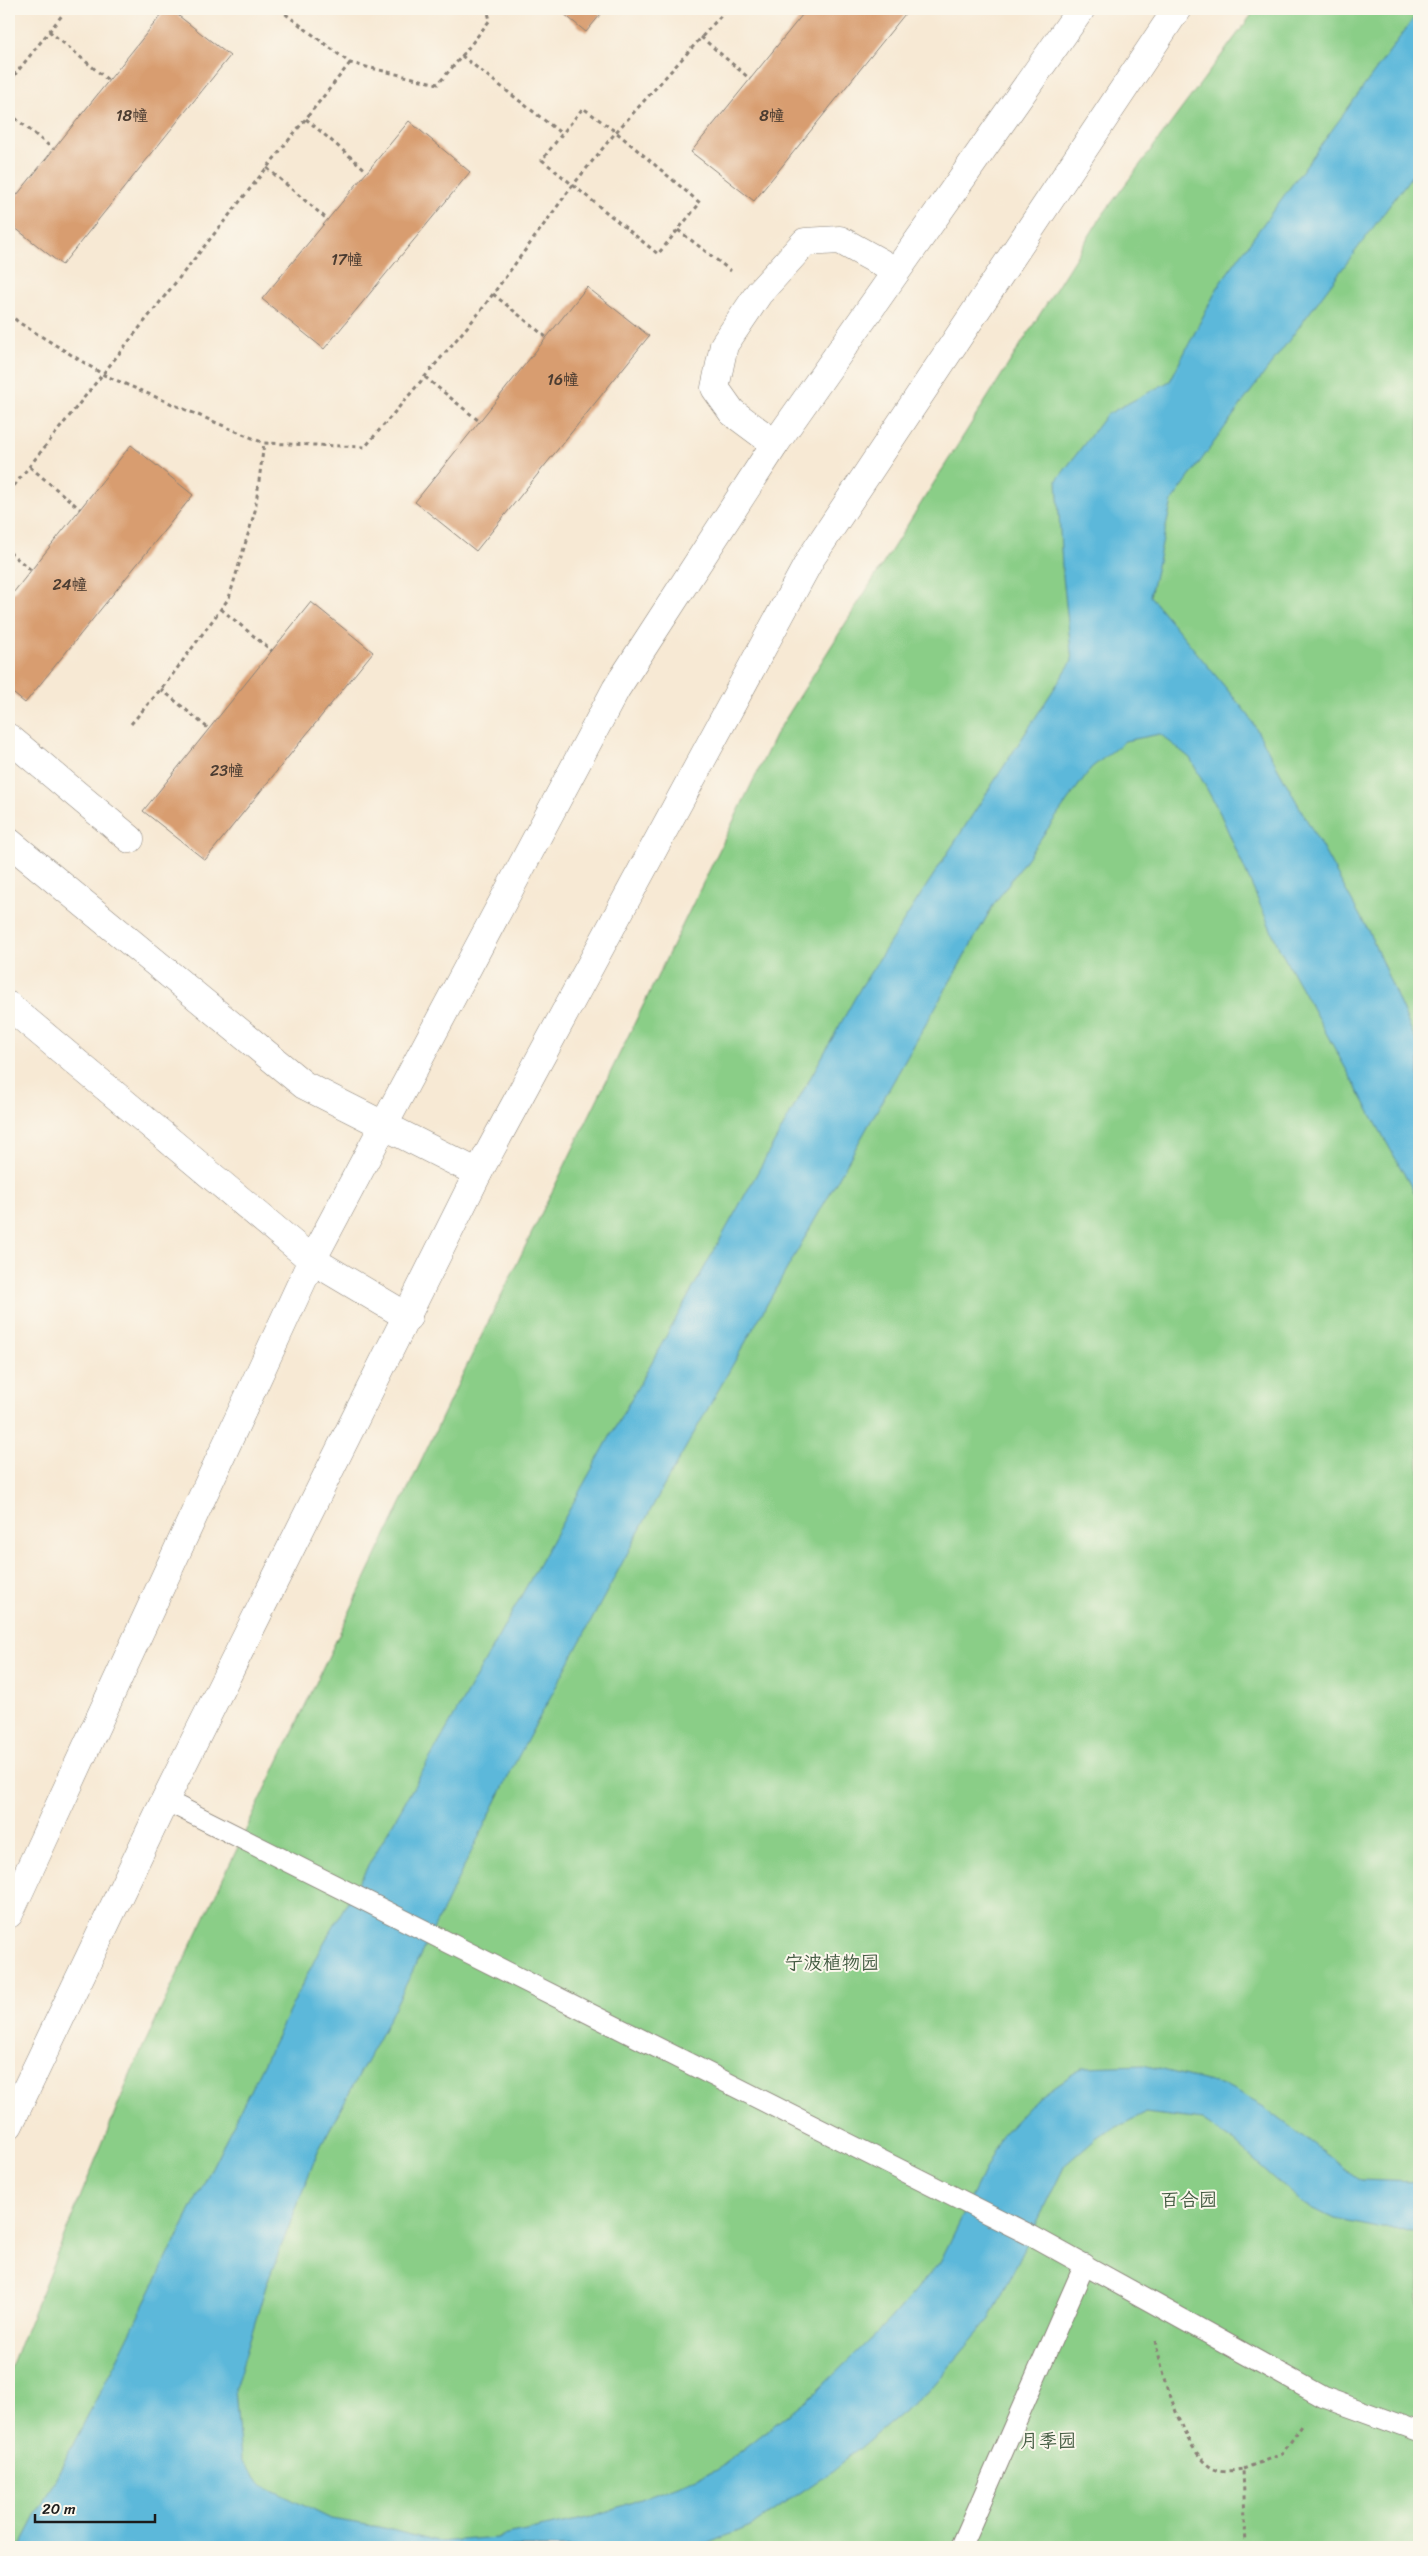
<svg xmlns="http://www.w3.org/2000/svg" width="1428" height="2556" viewBox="0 0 1428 2556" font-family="Sriracha,'LXGW WenKai TC',sans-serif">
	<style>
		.green { fill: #8ace87; stroke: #537552 }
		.water { fill: #5cb8da; stroke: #3c6a7b }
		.building { fill: #d89d70 }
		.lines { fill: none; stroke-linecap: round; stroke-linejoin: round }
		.lane-casing { stroke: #8a8278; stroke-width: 22 }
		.street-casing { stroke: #8a8278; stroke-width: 29 }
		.secondary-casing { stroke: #8a8278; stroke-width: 29 }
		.path { stroke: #8a8278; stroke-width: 3; stroke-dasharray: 4 4; stroke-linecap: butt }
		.lane { stroke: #fff; stroke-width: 20 }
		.street { stroke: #fff; stroke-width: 28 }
		.secondary { stroke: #fff; stroke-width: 28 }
		.labels { text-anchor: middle; stroke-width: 4; stroke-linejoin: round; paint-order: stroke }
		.number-label { font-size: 16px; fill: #4b3c31 }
		.park-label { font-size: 19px; fill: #425a41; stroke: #fbf7ec }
	</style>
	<rect width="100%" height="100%" fill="#fbf7ec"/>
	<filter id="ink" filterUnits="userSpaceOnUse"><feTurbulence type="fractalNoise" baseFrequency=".02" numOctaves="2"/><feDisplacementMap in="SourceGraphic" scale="10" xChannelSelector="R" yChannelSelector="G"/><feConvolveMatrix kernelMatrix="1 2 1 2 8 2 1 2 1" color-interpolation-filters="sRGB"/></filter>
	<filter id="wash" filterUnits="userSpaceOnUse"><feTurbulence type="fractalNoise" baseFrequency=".0096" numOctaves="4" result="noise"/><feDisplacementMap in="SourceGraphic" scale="20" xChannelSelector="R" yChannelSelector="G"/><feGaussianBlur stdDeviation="1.12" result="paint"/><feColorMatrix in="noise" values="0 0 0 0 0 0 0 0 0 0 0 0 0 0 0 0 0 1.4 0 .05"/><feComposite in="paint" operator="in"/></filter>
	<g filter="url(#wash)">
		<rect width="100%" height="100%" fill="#f7e9d4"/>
		<!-- green -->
		<path class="green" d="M1256,9h163v2538h-1410v-176l125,-305 320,-674 322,-658 325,-517z"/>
		<!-- water -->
		<path class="water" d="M1419,11v155l-176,236 -71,99 -22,95 99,120 120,216 50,116v153l-140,-253 -59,-135 -30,-55 -30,-24 -35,7 -34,27 -97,136 -338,596 -140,261 -127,258 -71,132 -52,135 -31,103 6,70 19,25 71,35 49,8 58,15 59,-5 95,-20 125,-47 99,-78 74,-72 50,-58 62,-127 33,-35 48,-33 60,-2 80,20 41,22 96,73 59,2v48l-37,-1 -48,-10 -32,-16 -67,-60 -33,-23 -57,-7 -48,24 -32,28 -75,154 -63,74 -96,79 -77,52 -53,23h-681l96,-186 202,-408 130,-226 413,-740 211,-326 -10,-94 -5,-87 49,-65 64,-34 50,-98z"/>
		<g id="blocks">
			<!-- building -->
			<g class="building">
				<path d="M166,9h4l60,47 -168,209 -53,-42v-18z"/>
				<path d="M558,9h47l-19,23z"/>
				<path d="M807,9h102l-155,192 -63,-49z"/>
				<path d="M409,121l61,51 -146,177 -62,-50z"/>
				<path d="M587,287l62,49 -173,215 -61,-49z"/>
				<path d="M131,445l62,50 -168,208 -16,-13v-92z"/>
				<path d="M311,602l62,50 -168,208 -62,-49z"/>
			</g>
		</g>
	</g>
	<g filter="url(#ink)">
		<use href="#blocks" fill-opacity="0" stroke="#8a8278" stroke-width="1"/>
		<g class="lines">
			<defs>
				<g id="lane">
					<path d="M165,1800l869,437 289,160 96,35"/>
					<path d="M961,2547l124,-283"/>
				</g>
				<g id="street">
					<path d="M775,444l-43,-32 -17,-24 9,-43 35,-52 46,-51 35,-2 56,31"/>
					<path d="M9,738l121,101"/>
				</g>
				<g id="secondary">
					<path d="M9,842l295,243 174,88"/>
					<path d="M9,1006l303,254 96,57"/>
					<path d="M9,1914l303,-654 304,-571 159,-245 306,-435"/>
					<path d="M9,2125l156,-325 313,-627 333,-615 366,-549"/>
				</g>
			</defs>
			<!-- lane casing -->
			<use href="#lane" class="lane-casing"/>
			<!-- street casing -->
			<use href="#street" class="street-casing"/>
			<!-- secondary casing -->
			<use href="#secondary" class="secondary-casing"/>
			<!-- path -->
			<g class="path">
				<path d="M279,9l71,54 88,21 24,-28 100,78 -20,26 116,94 42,-51 -84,-71 -33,-24 -21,26"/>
				<path d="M49,31l59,49"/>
				<path d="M701,37l49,42"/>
				<path d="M462,56l28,-36 -3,-11"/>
				<path d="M9,82l58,-73"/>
				<path d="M9,113l44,36"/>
				<path d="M306,119l61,52"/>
				<path d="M267,168l61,52"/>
				<path d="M678,230l53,41"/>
				<path d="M493,294l53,43"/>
				<path d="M9,313l9,9 86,53 160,68 101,4 114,-134 94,-128 43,-53 111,-123"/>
				<path d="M425,377l54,44"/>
				<path d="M30,467l50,42"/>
				<path d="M9,492l341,-429"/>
				<path d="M9,552l22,18"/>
				<path d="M221,609l51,42"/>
				<path d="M161,689l48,40"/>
				<path d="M131,724l36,-42 62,-84 26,-87 9,-68"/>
				<path d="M1155,2340c8,32 29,123 65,130 7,2 16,0 23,-1l3,78"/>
				<path d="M1243,2469l39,-15 22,-31"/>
			</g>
			<!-- lane -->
			<use href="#lane" class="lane"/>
			<!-- street -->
			<use href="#street" class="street"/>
			<!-- secondary -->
			<use href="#secondary" class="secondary"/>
		</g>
	</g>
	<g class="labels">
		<!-- number labels -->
		<g class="number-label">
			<text x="132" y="121">18幢</text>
			<text x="772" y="121">8幢</text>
			<text x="347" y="265">17幢</text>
			<text x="563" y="385">16幢</text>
			<text x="70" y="590">24幢</text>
			<text x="227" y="776">23幢</text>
		</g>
		<!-- park labels -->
		<g class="park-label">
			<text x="832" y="1969">宁波植物园</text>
			<text x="1189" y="2206">百合园</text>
			<text x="1048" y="2447">月季园</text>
		</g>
	</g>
	<!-- margin -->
	<rect width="1428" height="2556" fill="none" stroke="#fbf7ec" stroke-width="30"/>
	<!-- scale -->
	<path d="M35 2514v8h120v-8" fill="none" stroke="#1c1c1c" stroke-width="2.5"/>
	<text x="42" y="2514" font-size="15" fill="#1c1c1c" stroke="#fbf7ec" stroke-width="4" paint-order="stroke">20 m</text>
</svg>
